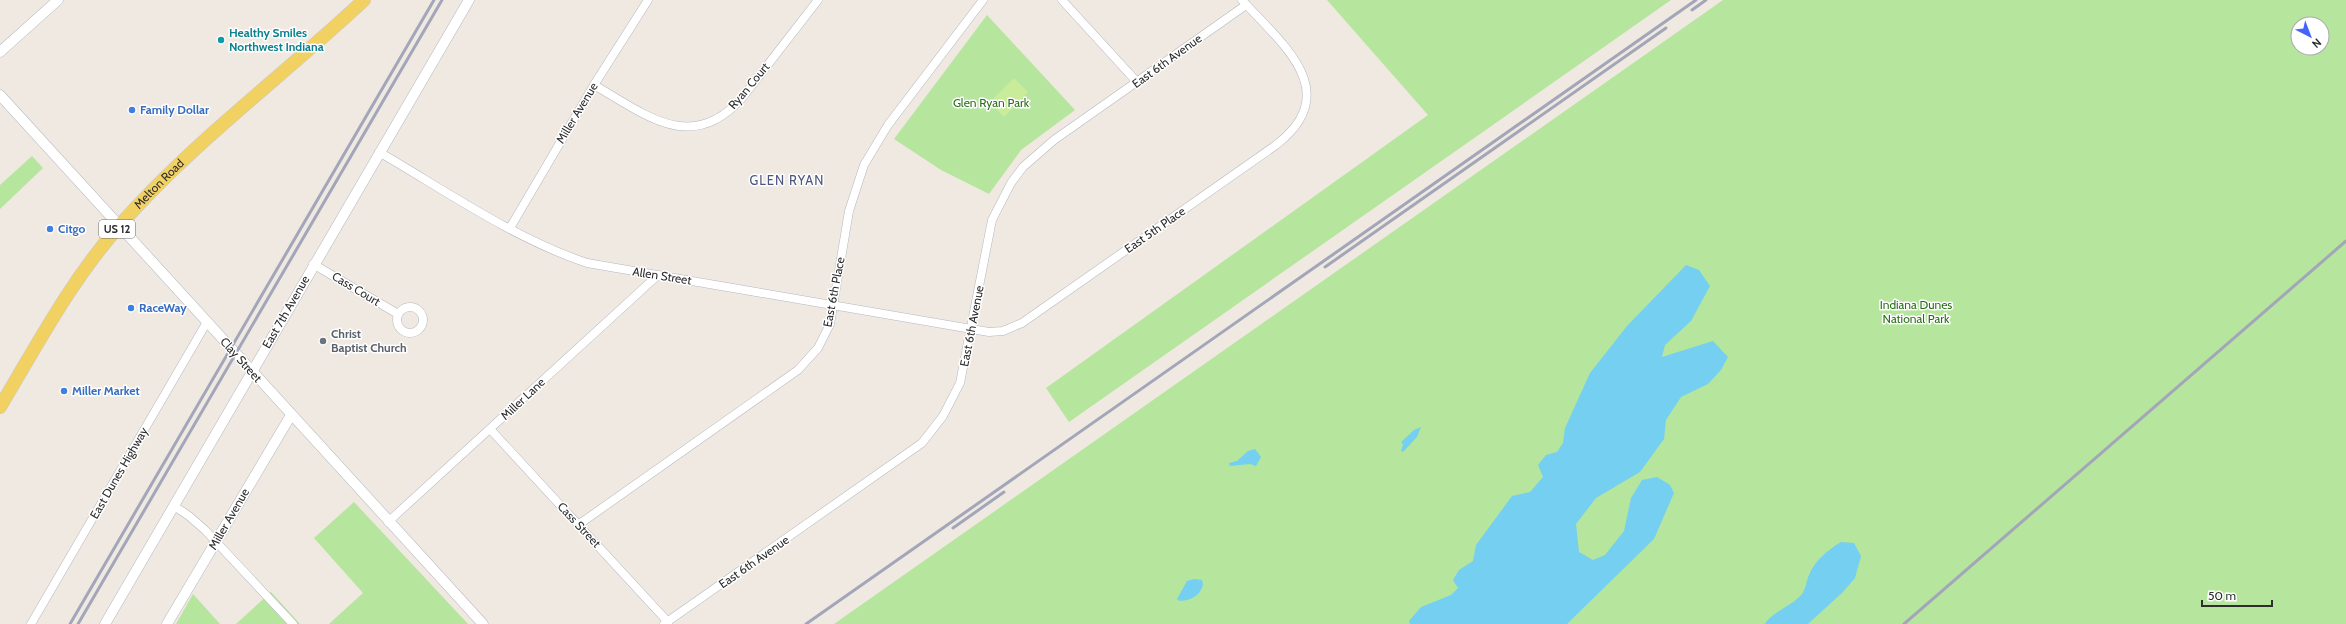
<svg xmlns="http://www.w3.org/2000/svg" width="2346" height="624" viewBox="0 0 2346 624" font-family="Cabin,sans-serif">
	<style>
		.green { fill: #b6e59e; fill-rule: evenodd }
		.pitch { fill: #c9ec9a }
		.water { fill: #75cff0 }
		.lines { fill: none; stroke-linecap: round; stroke-linejoin: round }
		.minor-casing { stroke: #b4b7c1; stroke-width: 9 }
		.tertiary-casing { stroke: #b4b7c1; stroke-width: 11 }
		.primary-casing { stroke: #c9c9c9; stroke-width: 14 }
		.minor { stroke: #fff; stroke-width: 8 }
		.tertiary { stroke: #fff; stroke-width: 10 }
		.primary { stroke: #f2d163; stroke-width: 13 }
		.rail { stroke: #a3a6b8; stroke-width: 3 }
		.culture-dot { fill: #0f9aa8; stroke: #fff; stroke-width: 1.5 }
		.shop-dot { fill: #3f7fe0; stroke: #fff; stroke-width: 1.5 }
		.worship-dot { fill: #6b7280; stroke: #fff; stroke-width: 1.5 }
		.labels { text-anchor: middle; stroke-width: 3; stroke-linejoin: round; paint-order: stroke }
		.shield { fill: #fff; stroke: #6d6d6d; stroke-width: 1 }
		.shield-label { font-size: 11px; font-weight: bold; fill: #2e2e2e }
		.culture-label { font-size: 12px; font-weight: bold; fill: #0d838f; stroke: #fff; text-anchor: start }
		.street-label { font-size: 12px; fill: #2e2e2e; stroke: #fff }
		.park-label { font-size: 12px; fill: #2c6e1b; stroke: #fff }
		.shop-label { font-size: 12px; font-weight: bold; fill: #366cbe; stroke: #fff; text-anchor: start }
		.worship-label { font-size: 12px; font-weight: bold; fill: #5b616d; stroke: #fff; text-anchor: start }
		.neighbourhood-label { font-size: 13px; letter-spacing: 1px; fill: #4d5680; stroke: #fff }
	</style>
	<rect width="100%" height="100%" fill="#efe9e1"/>
	<!-- green -->
	<g class="green">
		<path d="M1327,0h344l-602,422 -23,-34 382,-273z"/>
		<path d="M1723,0h623v624h-1512zM2298,24h24v24h-24z"/>
		<path d="M987,15l88,95 -54,40 -32,44 -48,-24 -47,-31z"/>
		<path d="M32,156l11,12 -43,41v-24z"/>
		<path d="M354,502l114,122h-139l34,-31 -49,-55z"/>
		<path d="M271,592l29,32h-64z"/>
		<path d="M193,594l27,30h-44z"/>
	</g>
	<!-- pitch -->
	<path class="pitch" d="M1014,78l14,14 -24,25 -14,-15z"/>
	<!-- water -->
	<g class="water">
		<path d="M1686,265l13,5 11,16 -19,35 -26,24 -3,12 51,-16 15,16 -7,13 -13,14 -27,13 -15,23 -2,19 -24,33 -44,26 -20,26 3,28 14,8 12,-5 19,-24 7,-33 11,-18 15,-3 13,8 4,8 -20,46 -87,85h-157l-1,-3 12,-14 30,-12 7,-7 -5,-8 6,-10 14,-9 3,-16 36,-49 18,-4 13,-15 -5,-12 8,-10 11,-3 6,-9 2,-15 25,-55 37,-47z"/>
		<path d="M1421,427l-4,10 -14,15 -2,-1 2,-7 -2,-2 13,-12z"/>
		<path d="M1255,449l6,8 -5,9 -6,-2 -20,2 -1,-3 8,-2 11,-10z"/>
		<path d="M1841,542l13,1 7,13 -6,22 -12,14 -35,32h-43c5,-11 27,-18 36,-29 5,-5 5,-14 8,-20 6,-15 19,-25 32,-33z"/>
		<path d="M1194,579l8,1 1,5c-3,11 -12,15 -23,16l-3,-2 10,-18z"/>
	</g>
	<g class="lines">
		<defs>
			<g id="minor">
				<path d="M1062,0l75,82"/>
				<path d="M594,85c51,29 97,70 148,13l76,-98"/>
				<path d="M379,152c67,39 134,86 208,111l402,69 14,-1 19,-8 254,-178c69,-53 6,-101 -34,-145"/>
				<path d="M510,228l84,-143 54,-85"/>
				<path d="M313,264l85,50"/>
				<circle cx="410" cy="320" r="13"/>
				<path d="M490,429l178,193"/>
				<path d="M174,506l15,10 16,14 88,94"/>
				<path d="M388,522l270,-247"/>
				<path d="M578,525l220,-155 20,-22 12,-24 19,-113 15,-46 24,-40 95,-125"/>
				<path d="M31,624l176,-302"/>
				<path d="M664,624l258,-181 21,-27 17,-33 32,-163 19,-37 12,-16 31,-27 192,-135"/>
			</g>
			<g id="tertiary">
				<path d="M0,52l58,-52"/>
				<path d="M0,95l483,529"/>
				<path d="M105,624l364,-624"/>
				<path d="M167,624l124,-209"/>
			</g>
			<g id="primary">
				<path id="s1" d="M0,407c37,-62 72,-128 120,-182 73,-83 163,-149 244,-225"/>
			</g>
		</defs>
		<!-- minor casing -->
		<use href="#minor" class="minor-casing"/>
		<!-- tertiary casing -->
		<use href="#tertiary" class="tertiary-casing"/>
		<!-- primary casing -->
		<use href="#primary" class="primary-casing"/>
		<!-- minor -->
		<use href="#minor" class="minor"/>
		<!-- tertiary -->
		<use href="#tertiary" class="tertiary"/>
		<!-- primary -->
		<use href="#primary" class="primary"/>
		<!-- rail -->
		<g class="rail">
			<path d="M1692,10l14,-10"/>
			<path d="M1325,267l341,-239"/>
			<path d="M953,528l51,-36"/>
			<path d="M70,624l364,-624"/>
			<path d="M78,624l364,-624"/>
			<path d="M806,624l890,-624"/>
			<path d="M1904,624l442,-383"/>
		</g>
	</g>
	<!-- markers -->
	<circle class="culture-dot" cx="221" cy="40" r="4"/>
	<g class="shop-dot">
		<circle cx="132" cy="110" r="4"/>
		<circle cx="50" cy="229" r="4"/>
		<circle cx="131" cy="308" r="4"/>
		<circle cx="64" cy="391" r="4"/>
	</g>
	<circle class="worship-dot" cx="323" cy="341" r="4"/>
	<g class="labels">
		<!-- shield labels -->
		<rect class="shield" x="99" y="220" width="36" height="18" rx="3"/>
		<g class="shield-label">
			<text x="117" y="233">US 12</text>
		</g>
		<!-- culture labels -->
		<g class="culture-label">
			<text x="229" y="37">Healthy Smiles<tspan x="229" dy="14">Northwest Indiana</tspan></text>
		</g>
		<!-- street labels -->
		<g class="street-label">
			<text transform="translate(1167 61) rotate(-36)" y="4">East 6th Avenue</text>
			<text transform="translate(749 86) rotate(-50)" y="4">Ryan Court</text>
			<text transform="translate(577 113) rotate(-59)" y="4">Miller Avenue</text>
			<text dy="4" stroke="none"><textPath href="#s1" startOffset="275">Melton Road</textPath></text>
			<text transform="translate(1155 230) rotate(-35)" y="4">East 5th Place</text>
			<text transform="translate(662 276) rotate(9)" y="4">Allen Street</text>
			<text transform="translate(356 289) rotate(31)" y="4">Cass Court</text>
			<text transform="translate(834 292) rotate(-79)" y="4">East 6th Place</text>
			<text transform="translate(286 312) rotate(-60)" y="4">East 7th Avenue</text>
			<text transform="translate(972 326) rotate(-79)" y="4">East 6th Avenue</text>
			<text transform="translate(241 360) rotate(48)" y="4">Clay Street</text>
			<text transform="translate(523 399) rotate(-43)" y="4">Miller Lane</text>
			<text transform="translate(119 473) rotate(-60)" y="4">East Dunes Highway</text>
			<text transform="translate(229 519) rotate(-60)" y="4">Miller Avenue</text>
			<text transform="translate(579 525) rotate(47)" y="4">Cass Street</text>
			<text transform="translate(754 562) rotate(-35)" y="4">East 6th Avenue</text>
		</g>
		<!-- park labels -->
		<g class="park-label">
			<text x="991" y="107">Glen Ryan Park</text>
			<text x="1916" y="309">Indiana Dunes<tspan x="1916" dy="14">National Park</tspan></text>
		</g>
		<!-- shop labels -->
		<g class="shop-label">
			<text x="140" y="114">Family Dollar</text>
			<text x="58" y="233">Citgo</text>
			<text x="139" y="312">RaceWay</text>
			<text x="72" y="395">Miller Market</text>
		</g>
		<!-- worship labels -->
		<g class="worship-label">
			<text x="331" y="338">Christ<tspan x="331" dy="14">Baptist Church</tspan></text>
		</g>
		<!-- neighbourhood labels -->
		<g class="neighbourhood-label">
			<text x="787" y="185">GLEN RYAN</text>
		</g>
	</g>
	<!-- north arrow -->
	<g transform="translate(2310 36) rotate(138)"><circle r="19" fill="#ffffff" stroke="#ababab"/>
	<path d="M0-3L7 15L0 10L-7 15Z" fill="#4264fb"/>
	<text y="-6" font-size="11" font-weight="bold" text-anchor="middle" fill="#2e2e2e">N</text>
	</g>
	<!-- scale -->
	<path d="M2202 600v6h70v-6" fill="none" stroke="#2e2e2e" stroke-width="2"/>
	<text x="2208" y="600" font-size="12" fill="#2e2e2e" stroke="#ffffff" stroke-width="3" paint-order="stroke">50 m</text>
</svg>
